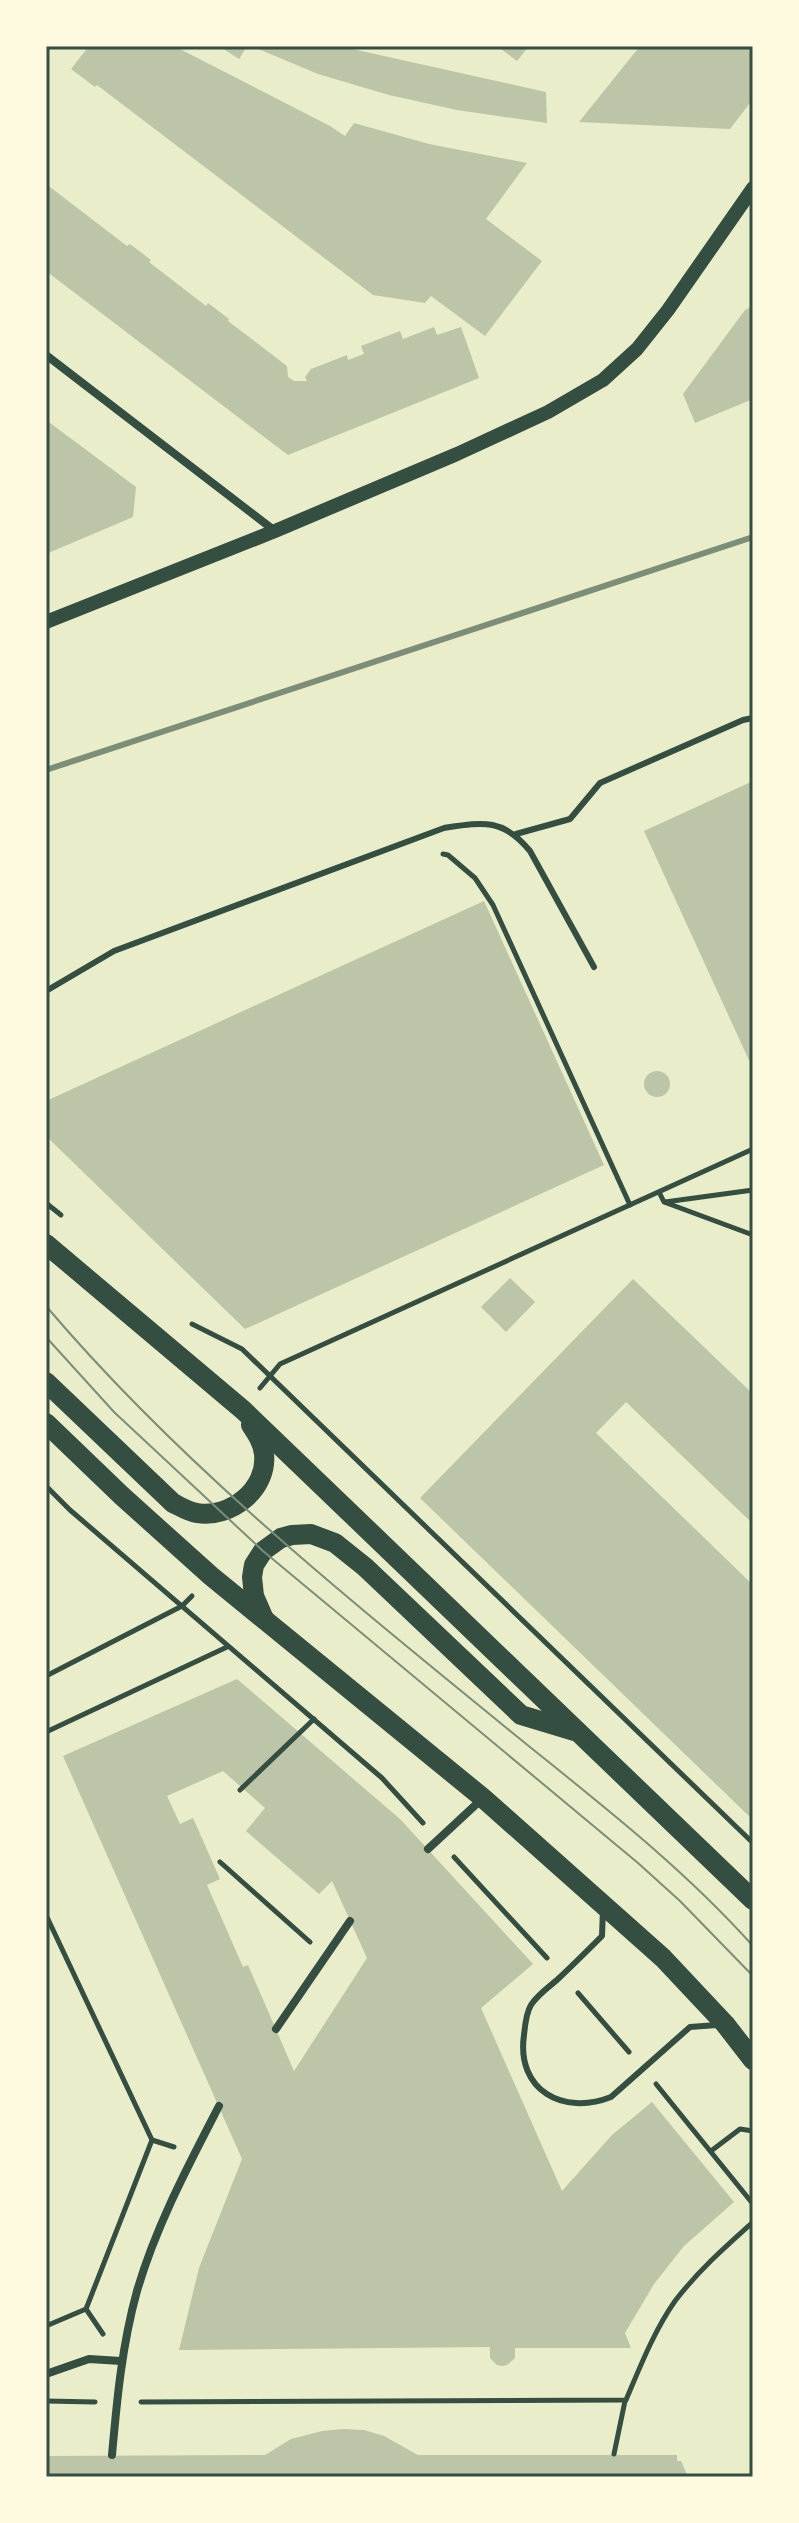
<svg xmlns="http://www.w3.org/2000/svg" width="799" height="2523" viewBox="0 0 799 2523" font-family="'Public Sans',sans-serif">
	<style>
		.building { fill: #bcc5a7; fill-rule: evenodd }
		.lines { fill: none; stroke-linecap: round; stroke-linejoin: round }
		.path { stroke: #344e41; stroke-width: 5 }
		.service { stroke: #344e41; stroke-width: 6 }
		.minor { stroke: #344e41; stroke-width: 8 }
		.tertiary { stroke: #344e41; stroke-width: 14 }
		.primary { stroke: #344e41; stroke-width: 20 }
		.tram { stroke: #7c8e77; stroke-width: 2 }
		.rail { stroke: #7c8e77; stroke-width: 6 }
		.neatline { fill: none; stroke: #344e41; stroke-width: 3 }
	</style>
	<rect width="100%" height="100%" fill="#e9edc9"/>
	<!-- building -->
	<g class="building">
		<path d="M89,46h85l156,80 15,10 9,-13 75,21 98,19 -41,56 56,42 -57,75 -54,-40 -6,7 -52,-8 -276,-210 -2,2 -24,-18z"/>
		<path d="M219,46h24l3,2 -7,11z"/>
		<path d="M258,46h81l207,46 1,31 -90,-13 -68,-15 -71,-21 -62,-26z"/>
		<path d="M497,46h32l-12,15z"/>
		<path d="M640,46h113v53l-23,30 -151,-7z"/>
		<path d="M46,184l81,62 3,-2 21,16 -2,2 57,44 2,-3 21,16 -1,2 59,45 1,11 6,4h13l-2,-4 6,-8 36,-14 1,5 16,-6 -3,-8 39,-15 3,8 31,-12 3,8 24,-8 18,51 -191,77 -242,-184z"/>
		<path d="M753,306v93l-58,24 -12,-29 62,-84z"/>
		<path d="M46,420l90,67 -3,30 -87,37z"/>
		<path d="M753,781v288l-109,-238z"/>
		<path d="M484,901l120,264 -359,164 -199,-193v-35z"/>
		<circle cx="657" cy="1084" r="13"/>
		<path d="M510,1278l25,24 -29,30 -25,-25z"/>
		<path d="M633,1279l120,115v130l-127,-122 -30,31 157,152v235l-333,-322z"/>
		<path d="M237,1679l163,140 133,145 -52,44 81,183 50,-56 40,-33 82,100 -50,44 -30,38 -29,49 6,15h-116v10l-8,7 -5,1 -5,-1 -7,-7v-11l-311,3 20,-82 43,-109 -179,-403zM223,1771l42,37 -19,23 73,63 13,-13 35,77 -73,113 -46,-106 -5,2 -36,-82 13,-6 -27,-61 -13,6 -13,-28z"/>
		<path d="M343,2429l21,1 20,6 34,19h259v6h4l7,16h-642v-21l219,-1 26,-16 31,-8z"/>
	</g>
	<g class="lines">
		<!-- path -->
		<g class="path">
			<path d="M443,854l5,1 27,23 18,27 137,300"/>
			<path d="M659,1192l5,10 89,33"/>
			<path d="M665,1202l88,-12"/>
			<path d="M46,1203l15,12"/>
			<path d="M192,1324l50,25 511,494"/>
			<path d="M260,1388l20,-24 473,-215"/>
			<path d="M46,1486l24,24 312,268 41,45"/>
			<path d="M46,1676l136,-70 10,-10"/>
			<path d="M46,1732l181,-85"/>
			<path d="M240,1790l74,-71"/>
			<path d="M454,1857l93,101"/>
			<path d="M220,1862l90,80"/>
			<path d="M46,1915l106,225 -66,169 -40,17"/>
			<path d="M578,1993l51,59"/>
			<path d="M656,2084l97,120"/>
			<path d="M152,2140l22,7"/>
			<path d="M711,2151l29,-22 13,2"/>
			<path d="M86,2309l17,25"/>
			<path d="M46,2401l49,1"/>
			<path d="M141,2402l485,-2c14,-33 28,-69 49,-99 23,-30 50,-54 78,-79"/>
			<path d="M614,2454l11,-53"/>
		</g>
		<!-- service -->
		<g class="service">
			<path d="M516,834l54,-15 30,-36 143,-63 10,-2"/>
			<path d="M46,991l68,-40 330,-123c39,-6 59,-10 86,23l64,116"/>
			<path d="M603,1909l-1,27c-15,15 -29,29 -44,43 -9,8 -21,16 -27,26 -5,8 -6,20 -7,30 -8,55 39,81 87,62l79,-70 27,-2"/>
		</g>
		<!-- minor -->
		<g class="minor">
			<path d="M46,355l229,176"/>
			<path d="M428,1849l55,-51"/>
			<path d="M276,2029l74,-108"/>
			<path d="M46,2374l43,-15 32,2"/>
			<path d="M112,2455c5,-56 10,-110 25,-164 19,-65 51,-125 82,-185"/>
		</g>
		<!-- tertiary -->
		<path class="tertiary" d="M46,622l229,-91 182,-77 91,-42 55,-32 34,-31 31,-39 85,-122"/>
		<!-- primary -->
		<g class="primary">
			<path d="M46,1244l197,166 510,490"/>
			<path d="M46,1382l127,121c8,4 16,9 24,10 33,6 71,-24 67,-59 -1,-11 -7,-20 -13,-29"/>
			<path d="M46,1423l76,73 89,80 272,222 180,160 62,66 28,36"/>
			<path d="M264,1619l-10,-23 -2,-19 2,-12 9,-14 18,-13 11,-3 19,-1 24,9 30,24 156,148 53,16"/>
		</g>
		<!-- tram -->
		<g class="tram">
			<path d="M46,1306c134,158 298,289 458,420 86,70 175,137 249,220"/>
			<path d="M46,1337l68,75 149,139 375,312 42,38 73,75"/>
		</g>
		<!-- rail -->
		<path class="rail" d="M46,770l707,-233"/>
	</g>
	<!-- border -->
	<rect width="799" height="2523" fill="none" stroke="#fefae0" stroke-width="96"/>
	<rect x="48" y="48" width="703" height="2427" class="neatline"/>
</svg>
